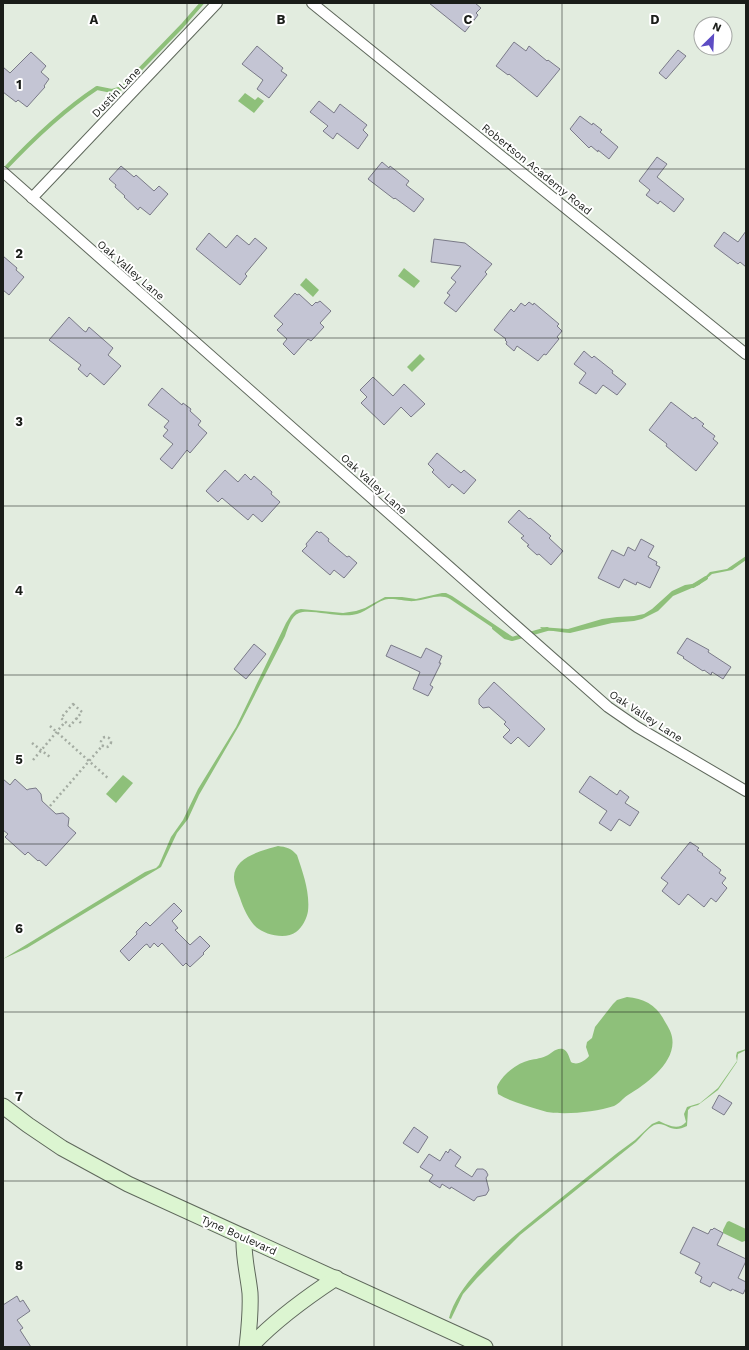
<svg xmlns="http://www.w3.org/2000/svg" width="749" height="1350" viewBox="0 0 749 1350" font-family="'Work Sans',sans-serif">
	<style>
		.water { fill: #8ec07a }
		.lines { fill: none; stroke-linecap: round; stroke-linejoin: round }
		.stream { stroke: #8ec07a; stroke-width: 4 }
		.building { fill: #c4c5d4; stroke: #7a7a88 }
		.street-casing { stroke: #5f685c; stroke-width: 12 }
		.secondary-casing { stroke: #5f685c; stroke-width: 17 }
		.path { stroke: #a4aca2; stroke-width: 2.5; stroke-dasharray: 2 3; stroke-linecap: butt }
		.street { stroke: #fff; stroke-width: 10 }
		.secondary { stroke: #dcf5d1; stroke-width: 15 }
		.grid { fill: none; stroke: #1a1d19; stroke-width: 1; stroke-opacity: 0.55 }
		.labels { text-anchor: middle; stroke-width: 4; stroke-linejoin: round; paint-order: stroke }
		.street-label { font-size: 11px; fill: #1a1d19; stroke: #fff }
		.grid-label { font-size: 13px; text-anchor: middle; font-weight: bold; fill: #1a1d19; stroke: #fff; stroke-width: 4; stroke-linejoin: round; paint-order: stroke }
	</style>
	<rect width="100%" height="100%" fill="#e2ecdf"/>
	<!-- water -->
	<g class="water">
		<path d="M245,93l10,7 3,-3 6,4 -10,12 -16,-12z"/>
		<path d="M404,268l16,13 -6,7 -16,-12z"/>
		<path d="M306,278l13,12 -6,7 -13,-12z"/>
		<path d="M420,354l5,5 -13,13 -5,-5z"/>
		<path d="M746,556v4l-14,10 -20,4 -13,11 -26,11 -15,15 -16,8 -8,2 -22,2 -42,10c-9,0 -17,-3 -26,-2l-4,-4 28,2 34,-10 15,-2 17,-1 10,-2 8,-5 20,-18 13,-6 14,-2 11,-11 17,-3z"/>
		<path d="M442,593h4l6,3 61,41 1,3 -15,-8 -49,-33c-11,-6 -23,1 -36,2 -7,1 -23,-4 -30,-1 -9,3 -17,11 -27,14 -16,5 -47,-6 -58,-1 -8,3 -11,15 -14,23l-45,88 -41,71 -11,24 -11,14 -16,34 -134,81 -24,11 142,-87 11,-4 3,-3 12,-28 12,-17 15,-31 38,-62 50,-104 5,-8 5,-5 5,-1 42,4 13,-2 9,-3 20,-11h17l14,2z"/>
		<path d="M123,775l10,8 -17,20 -10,-9z"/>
		<path d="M278,846c8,1 13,2 19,9 6,18 13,37 11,56 -1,7 -6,17 -12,21 -10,8 -31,3 -40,-5 -7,-7 -13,-19 -16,-29 -2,-6 -6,-14 -6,-21 0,-20 29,-27 44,-31z"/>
		<path d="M627,997c17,1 30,9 37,23 3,5 7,11 8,17 5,25 -26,47 -44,58 -5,3 -9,9 -14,11 -18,6 -48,9 -67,6 -8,-2 -16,-5 -23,-7 -9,-3 -18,-6 -26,-11l-1,-7c4,-11 19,-23 30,-26 6,-2 13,-2 19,-5 5,-2 10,-9 17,-7 5,2 6,8 8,13 6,4 14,-1 18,-6l-3,-9 1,-5 5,-4 3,-11 18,-23 4,-4z"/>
		<path d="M746,1049v1l-8,4 -1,8 -19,28 -20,15 -7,2 -3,3 -1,16c-17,9 -21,-6 -33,-1 -6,3 -13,12 -18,17l-116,93 -43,43 -14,16 -12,25 -2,-1c12,-46 81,-94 117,-124 23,-18 45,-37 69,-54l17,-16 7,-3c9,4 19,10 27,1l-2,-8 3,-7 13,-4 18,-15 19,-27 -1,-5 1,-4z"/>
		<path d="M729,1221l17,8v10l-1,2 -3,1 -19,-9v-3l4,-8z"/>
	</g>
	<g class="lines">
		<!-- stream -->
		<g class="stream">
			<path d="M3,171c29,-31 59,-60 94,-83l15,3 10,-3 60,-62 20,-23"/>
			<path d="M693,586l13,-8"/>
			<path d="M494,628l11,9 7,2 35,-10"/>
		</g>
	</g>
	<!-- building -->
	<g class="building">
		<path d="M429,3h46l6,5 -5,5 2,2 -13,17z"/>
		<path d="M514,42l12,9 3,-5 18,15 1,-1 12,9 -23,28 -28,-23 -1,1 -12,-9z"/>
		<path d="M257,46l26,22 -2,3 6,4 -18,23 -12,-9 6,-9 -21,-16z"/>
		<path d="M678,50l8,6 -20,23 -7,-6z"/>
		<path d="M31,52l15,14 -5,6 8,7 -5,7 1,1 -18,20 -9,-7 -2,2 -13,-10v-25l7,6z"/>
		<path d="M319,101l15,12 6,-9 27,21 -4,5 5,5 -10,14 -21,-16 -4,6 -10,-8 5,-5 -18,-14z"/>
		<path d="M580,116l12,9 1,-2 9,7 -2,2 18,15 -9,12 -11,-9v2l-7,-6 -2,2 -19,-19z"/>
		<path d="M657,157l10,7 -10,13 27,22 -10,13 -14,-11 -2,3 -12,-9 4,-5 -11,-9z"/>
		<path d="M382,162l7,6 1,-2 19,15 -3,4 18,14 -10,13 -19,-14 -1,1 -26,-20z"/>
		<path d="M121,166l13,11 2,-2 18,16 5,-5 9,8 -18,21 -10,-8 -2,3 -14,-13 1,-1 -10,-9 1,-2 -7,-6z"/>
		<path d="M746,231v36l-6,-5 -2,2 -24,-18 10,-14 14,10z"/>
		<path d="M209,233l17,15 11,-13 12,10 6,-7 12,10 -22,26 2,2 -7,9 -44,-36z"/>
		<path d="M434,239l31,4 27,21 -7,8 2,2 -31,38 -12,-9 6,-8 -3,-2 9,-11 -5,-4 10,-12 -30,-4z"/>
		<path d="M3,256l14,12 -1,2 8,7 -15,18 -6,-5z"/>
		<path d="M295,293l2,2 2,-1 13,12 4,-4 1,1 3,-2 11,10 -11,12 4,4 -13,14 -3,-2 -14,16 -11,-11 4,-5 -10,-9 6,-6 -9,-8z"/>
		<path d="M529,302l4,3 1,-2 25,21 -2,2 5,5 -5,6 2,2 -13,16 -2,-1 -6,7 -21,-15 -3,5 -8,-7 1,-2 -2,-2 1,-1 -12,-9 17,-21 3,3 7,-9 4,3z"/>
		<path d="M69,317l15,14 2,1 3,-5 24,21 -5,7 13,11 -17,19 -14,-12 -3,4 -9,-8 3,-4 -32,-25z"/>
		<path d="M584,351l8,7 2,-2 19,15 -1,2 14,11 -9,11 -14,-10 -7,9 -17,-11 7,-10 -12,-9z"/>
		<path d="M373,377l20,19 11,-12 21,20 -14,13 -10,-10 -17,18 -23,-22 6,-6 -7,-7z"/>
		<path d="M162,388l20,17 1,-2 8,6 -1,2 11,10 -3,4 9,8 -17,20 -3,-3 -15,19 -12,-10 13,-15 -10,-8 5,-6 -4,-3 5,-6 -21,-16z"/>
		<path d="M671,402l22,17 2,-2 9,7 -2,2 13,10 -2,3 5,4 -22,28 -30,-25 1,-2 -18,-14z"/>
		<path d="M437,453l24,20 3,-3 12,10 -12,14 -12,-10 -3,4 -17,-16 2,-2 -6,-6z"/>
		<path d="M225,470l13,12 7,-8 6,6 3,-4 18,16 -1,2 9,8 -18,20 -9,-8 -5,6 -26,-22 -4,4 -12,-11z"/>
		<path d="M519,510l10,9 1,-1 21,18 -2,2 14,13 -12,14 -12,-11 -2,1 -10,-9 2,-1 -8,-7 3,-2 -16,-14z"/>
		<path d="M317,531l2,2 2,-1 8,7 -1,2 19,16 2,-1 8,7 -13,15 -10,-8 -4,5 -28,-24 5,-5 -1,-2z"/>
		<path d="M641,539l13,7 -6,11 9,5 -1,3 4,2 -10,21 -13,-6 -1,3 -12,-6 -5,9 -21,-10 14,-28 12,6 4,-9 7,4z"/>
		<path d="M687,638l22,12 -1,2 23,15 -8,12 -11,-7 -1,3 -7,-5 -1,1 -20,-13 1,-1 -7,-4z"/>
		<path d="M254,644l12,10 -20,25 -12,-10z"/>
		<path d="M391,645l30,13 5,-10 16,8 -3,7h2l-11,22 3,2 -5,9 -15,-7 7,-17 -34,-16z"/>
		<path d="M494,682l51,47 -16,18 -11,-10 -7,7 -8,-7 7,-7 -6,-6 2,-2 -17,-15 -6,1 -4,-4v-5z"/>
		<path d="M590,776l27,19 3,-5 9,7 -4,6 14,9 -9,14 -11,-7 -8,12 -12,-8 8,-12 -28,-19z"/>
		<path d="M3,779l7,6 5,-6 12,11 2,-1 7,-1 5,6 1,7 14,13 7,-1 6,5 -1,8 8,7 -30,33 -7,-6 -1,1 -10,-9 -3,3 -20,-18 3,-3 -5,-4z"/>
		<path d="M690,842l9,6 -2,2 6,4 -1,1 19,15 -2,3 7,5 -4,5 5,5 -11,14 -5,-4 -7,9 -16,-13 -9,11 -17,-14 6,-8 -7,-5z"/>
		<path d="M174,903l8,8 -10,10 6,7 -3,2 15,15 10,-9 10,10 -7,7 1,1 -14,13 -4,-4 -3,3 -21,-23 -4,4 -4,-4 -4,5 -3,-4 -2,1 -16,16 -9,-10 17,-17 -1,-2 10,-10 4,4z"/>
		<path d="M719,1095l13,8 -8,12 -12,-7z"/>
		<path d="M414,1127l14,10 -10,16 -15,-10z"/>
		<path d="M450,1149l11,8 -6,9 17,11 5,-8h6l3,2 2,4 -2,3 3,12 -3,5 -9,2 -3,4 -23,-14 -1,2 -8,-5 -2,4 -11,-7 4,-6 -13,-8 9,-13 11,7 6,-10 2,2z"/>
		<path d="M693,1227l15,7 3,-5 1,1 2,-2 9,5 -6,12 29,14v2l-8,17 8,4v6l-3,6 -11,-5 -1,2 -18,-9 -3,5 -10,-5 2,-5 -7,-4 5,-10 -20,-10z"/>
		<path d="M17,1296l3,6 3,-2 7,11 -13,9 6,8 -3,2 11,17h-28v-42z"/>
	</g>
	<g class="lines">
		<defs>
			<g id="street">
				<path d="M312,3l434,351"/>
				<path d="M3,172l605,535 29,20 109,64"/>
				<path d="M32,198l185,-195"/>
			</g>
			<g id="secondary">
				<path d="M3,1106l25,19 34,23 66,36 357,163"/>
				<path d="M244,1237c-1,19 4,37 6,56 1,19 -1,36 -3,54"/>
				<path d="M250,1347c25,-27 54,-48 86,-69"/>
			</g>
		</defs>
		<!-- street casing -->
		<use href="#street" class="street-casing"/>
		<!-- secondary casing -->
		<use href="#secondary" class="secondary-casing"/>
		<!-- path -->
		<g class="path">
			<path d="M73,704l9,8 -12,14 -9,-8z"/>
			<path d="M76,718l5,5"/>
			<path d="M50,726l59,53"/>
			<circle cx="106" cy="742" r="5"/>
			<path d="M32,743l18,14"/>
			<path d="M33,760l32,-38"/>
			<path d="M50,806l53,-61"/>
		</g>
		<!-- street -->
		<use href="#street" class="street"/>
		<!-- secondary -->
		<use href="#secondary" class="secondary"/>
	</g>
	<!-- grid -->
	<path class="grid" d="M187,3v1344M374,3v1344M562,3v1344M3,169h743M3,338h743M3,506h743M3,675h743M3,844h743M3,1012h743M3,1181h743"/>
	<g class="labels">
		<!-- street labels -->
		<g class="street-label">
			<text transform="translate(116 92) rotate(-46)" y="4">Dustin Lane</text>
			<text transform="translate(537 169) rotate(39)" y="4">Robertson Academy Road</text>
			<text transform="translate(131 270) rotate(41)" y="4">Oak Valley Lane</text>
			<text transform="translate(374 484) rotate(42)" y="4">Oak Valley Lane</text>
			<text transform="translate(646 716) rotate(33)" y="4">Oak Valley Lane</text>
			<text transform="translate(239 1235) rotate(24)" y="4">Tyne Boulevard</text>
		</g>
	</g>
	<g class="grid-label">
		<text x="94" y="24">A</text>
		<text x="281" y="24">B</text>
		<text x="468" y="24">C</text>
		<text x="655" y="24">D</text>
		<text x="19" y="89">1</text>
		<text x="19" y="258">2</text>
		<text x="19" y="426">3</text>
		<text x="19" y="595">4</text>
		<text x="19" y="764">5</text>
		<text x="19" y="933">6</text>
		<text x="19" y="1101">7</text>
		<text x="19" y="1270">8</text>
	</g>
	<!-- border -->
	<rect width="749" height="1350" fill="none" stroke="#1a1d19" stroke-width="8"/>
	<!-- north arrow -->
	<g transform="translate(713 36) rotate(24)"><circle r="19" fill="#ffffff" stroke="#a3a5a3"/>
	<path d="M0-3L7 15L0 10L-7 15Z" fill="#5d4cc4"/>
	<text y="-6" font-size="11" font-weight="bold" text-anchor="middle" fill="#1a1d19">N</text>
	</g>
</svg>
